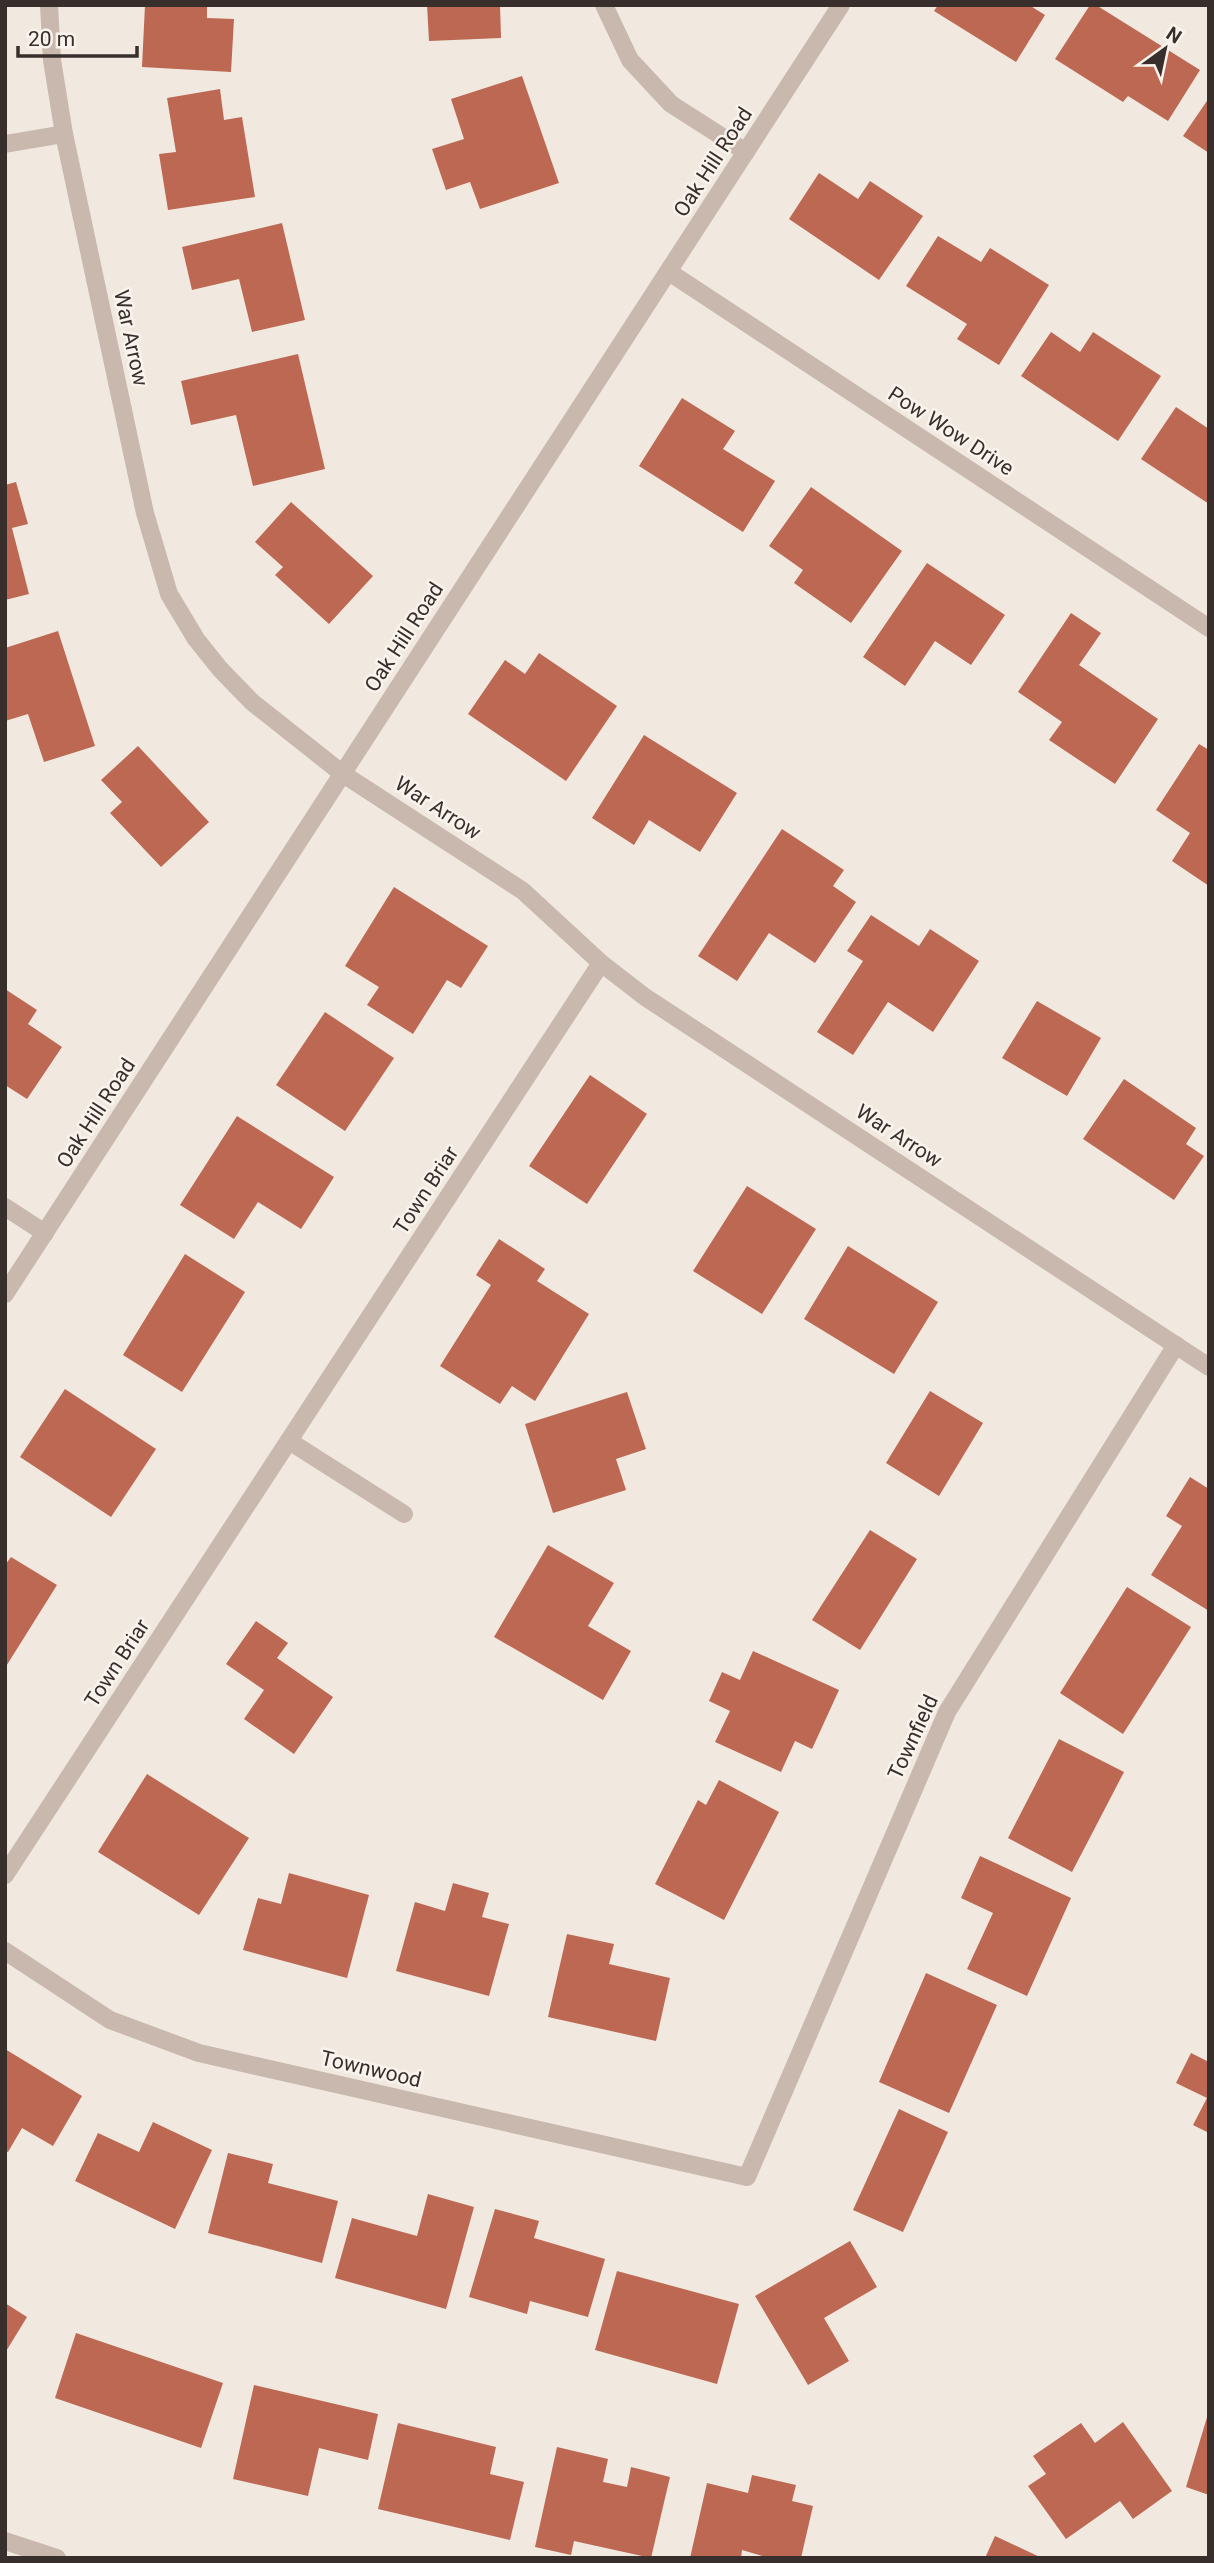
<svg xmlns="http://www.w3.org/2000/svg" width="1214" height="2563" viewBox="0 0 1214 2563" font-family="Roboto,sans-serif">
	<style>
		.building { fill: #bd6853 }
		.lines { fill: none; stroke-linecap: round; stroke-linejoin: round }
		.minor { stroke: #c9b8ad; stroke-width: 18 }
		.labels { text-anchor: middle; stroke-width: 5; stroke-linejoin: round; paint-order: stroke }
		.street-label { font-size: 21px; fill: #382e2b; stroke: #f9f3ed }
	</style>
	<rect width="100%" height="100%" fill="#f1e9e0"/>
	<!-- building -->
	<g class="building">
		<path d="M145,5h62v13l27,1 -3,53 -89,-5z"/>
		<path d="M427,5h73l1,33 -72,3z"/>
		<path d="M938,5h91l16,10 -29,47 -82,-51z"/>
		<path d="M1090,5h6l104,65 -32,51 -40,-25 -5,6 -68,-43z"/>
		<path d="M522,76l37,107 -79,26 -10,-27 -24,8 -14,-41 32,-10 -13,-40z"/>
		<path d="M220,89l4,31 18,-3 13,80 -87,13 -9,-56 17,-2 -9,-54z"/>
		<path d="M1209,98v55l-26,-17z"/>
		<path d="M819,173l39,26 12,-18 53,35 -44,64 -90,-61z"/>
		<path d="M282,223l23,97 -53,12 -13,-53 -47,11 -10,-43z"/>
		<path d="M938,236l43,26 9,-14 59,37 -50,80 -42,-26 10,-15 -61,-38z"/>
		<path d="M1051,332l29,20 13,-20 68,44 -43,65 -97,-65z"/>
		<path d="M298,354l27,115 -72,17 -17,-71 -45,10 -10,-44z"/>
		<path d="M682,398l53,33 -12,18 52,32 -32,51 -104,-66z"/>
		<path d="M1176,407l33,22v75l-68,-45z"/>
		<path d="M16,482l12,42 -16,4 17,66 -24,6v-115z"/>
		<path d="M811,487l91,64 -51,72 -57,-40 9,-13 -34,-24z"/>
		<path d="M291,502l82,74 -44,48 -54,-49 8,-8 -28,-25z"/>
		<path d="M927,563l78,52 -34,50 -36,-24 -30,45 -42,-29z"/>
		<path d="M1071,613l30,20 -22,32 79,54 -43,65 -66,-44 13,-18 -44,-30z"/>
		<path d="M58,631l37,115 -51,16 -16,-48 -23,7v-73z"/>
		<path d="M539,653l78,53 -51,75 -98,-67 37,-54 20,14z"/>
		<path d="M644,735l93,58 -37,59 -51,-32 -15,25 -42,-27z"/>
		<path d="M1199,744l10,6v136l-37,-25 18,-28 -34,-23z"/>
		<path d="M138,746l71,76 -48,45 -51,-54 12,-11 -21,-22z"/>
		<path d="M782,829l62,41 -11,16 23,16 -41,61 -46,-30 -32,48 -39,-25z"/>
		<path d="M394,887l94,59 -27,42 -14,-8 -34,54 -46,-29 12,-18 -34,-21z"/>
		<path d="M871,915l48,31 11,-17 49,32 -46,71 -45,-30 -35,53 -36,-23 46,-71 -16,-10z"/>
		<path d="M5,989l32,21 -9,14 34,23 -35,52 -22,-14z"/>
		<path d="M1037,1001l64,37 -34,58 -65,-38z"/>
		<path d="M325,1012l69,46 -49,73 -69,-46z"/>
		<path d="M590,1075l57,39 -60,90 -58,-38z"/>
		<path d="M1124,1079l72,49 -10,16 18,12 -30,44 -91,-61z"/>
		<path d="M237,1116l97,61 -33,52 -43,-27 -24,37 -54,-34z"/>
		<path d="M747,1186l69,43 -54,85 -69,-43z"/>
		<path d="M499,1239l46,30 -8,12 52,33 -54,87 -23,-15 -12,18 -60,-38 51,-81 -15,-10z"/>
		<path d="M848,1246l90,56 -44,72 -90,-55z"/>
		<path d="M185,1254l60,38 -63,100 -59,-37z"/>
		<path d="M65,1389l91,60 -45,68 -91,-60z"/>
		<path d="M930,1391l53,32 -44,73 -53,-33z"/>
		<path d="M627,1392l19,57 -30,10 10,31 -73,23 -28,-89z"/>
		<path d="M1190,1477l19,12v122l-58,-36 31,-49 -16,-10z"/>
		<path d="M870,1530l47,29 -57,91 -48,-30z"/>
		<path d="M548,1545l66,38 -26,43 43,25 -28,49 -109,-63z"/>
		<path d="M11,1557l46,28 -52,83v-103z"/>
		<path d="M1127,1587l64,40 -68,107 -63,-41z"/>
		<path d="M256,1621l32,22 -11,15 56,39 -39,57 -50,-35 20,-29 -38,-26z"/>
		<path d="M753,1651l86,39 -27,59 -17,-8 -14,31 -66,-30 15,-31 -21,-10 13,-29 18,8z"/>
		<path d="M1059,1739l65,33 -52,100 -64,-34z"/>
		<path d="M147,1774l102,64 -50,77 -101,-63z"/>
		<path d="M719,1780l60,32 -55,108 -69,-36 43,-84 8,5z"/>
		<path d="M980,1856l91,42 -44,98 -60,-27 26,-56 -32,-15z"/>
		<path d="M289,1873l80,22 -22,83 -104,-28 15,-52 23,6z"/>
		<path d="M453,1883l36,10 -7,24 27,7 -20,72 -93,-25 19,-69 30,9z"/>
		<path d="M567,1934l47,10 -5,20 61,14 -14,63 -108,-24z"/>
		<path d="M926,1973l71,32 -48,108 -70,-31z"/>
		<path d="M5,2049l77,47 -29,50 -31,-18 -14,24 -3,-1z"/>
		<path d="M1191,2053l18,9v71l-16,-8 14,-27 -31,-15z"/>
		<path d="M899,2109l49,23 -45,100 -50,-22z"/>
		<path d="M153,2122l59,28 -37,79 -100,-48 23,-48 41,19z"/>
		<path d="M228,2153l45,11 -5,19 70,18 -16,62 -114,-30z"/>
		<path d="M428,2194l46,13 -28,102 -111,-31 17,-60 65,18z"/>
		<path d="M495,2209l44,12 -5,17 71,21 -17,58 -58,-16 -3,13 -58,-17z"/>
		<path d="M850,2241l27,46 -53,31 25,43 -41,24 -53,-89z"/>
		<path d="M617,2271l122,33 -22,80 -122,-34z"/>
		<path d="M5,2303l22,14 -22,36z"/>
		<path d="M76,2333l147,50 -22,65 -146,-50z"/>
		<path d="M254,2385l124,29 -10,46 -49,-12 -11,48 -75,-17z"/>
		<path d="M1208,2414h1v81l-23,-8z"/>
		<path d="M1123,2422l49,69 -39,28 -13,-18 -54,38 -38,-53 18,-12 -13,-18 48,-33 14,20z"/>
		<path d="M398,2423l98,24 -6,27 34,8 -14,58 -132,-31z"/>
		<path d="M557,2447l51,12 -5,23 24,5 4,-20 39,10 -19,81 -77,-17 -3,14 -36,-8z"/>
		<path d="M752,2475l44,10 -4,16 21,5 -12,52h-32l-27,-8 -1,8h-51l17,-75 41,10z"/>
		<path d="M995,2536l47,22h-57z"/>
	</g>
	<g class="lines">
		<!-- minor -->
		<g class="minor">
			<path d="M49,5l3,55 12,74 81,379 24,81 27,45 24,30 32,33 91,72 180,117 78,72 44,34 564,370"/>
			<path d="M604,5l26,55 41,44 75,48"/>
			<path d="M5,144l59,-10"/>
			<path d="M669,272l540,356"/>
			<path d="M5,1207l40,26"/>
			<path d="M5,1294l836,-1289"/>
			<path d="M289,1441l115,73"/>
			<path d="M5,1875l596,-912"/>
			<path d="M5,1951l105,69 89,33 548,124 200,-465 229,-367"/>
			<path d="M5,2541l52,17"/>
		</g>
	</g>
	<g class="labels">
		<!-- street labels -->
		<g class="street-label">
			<text transform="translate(713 162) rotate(-57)" y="7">Oak Hill Road</text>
			<text transform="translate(131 338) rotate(78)" y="7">War Arrow</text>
			<text transform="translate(951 431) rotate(33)" y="7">Pow Wow Drive</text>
			<text transform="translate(404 637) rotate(-57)" y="7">Oak Hill Road</text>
			<text transform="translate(438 808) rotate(33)" y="7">War Arrow</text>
			<text transform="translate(96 1113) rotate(-57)" y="7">Oak Hill Road</text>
			<text transform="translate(899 1136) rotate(33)" y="7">War Arrow</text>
			<text transform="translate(426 1190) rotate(-57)" y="7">Town Briar</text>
			<text transform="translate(117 1663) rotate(-57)" y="7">Town Briar</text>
			<text transform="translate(913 1737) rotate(-65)" y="7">Townfield</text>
			<text transform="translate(371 2069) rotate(13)" y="7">Townwood</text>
		</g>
	</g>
	<!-- border -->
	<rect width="1214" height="2563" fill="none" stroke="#382e2b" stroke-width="14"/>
	<!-- north arrow -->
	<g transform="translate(1165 49) rotate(33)" stroke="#f9f3ed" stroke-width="5" paint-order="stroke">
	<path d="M0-5L12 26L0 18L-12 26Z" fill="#382e2b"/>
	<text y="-10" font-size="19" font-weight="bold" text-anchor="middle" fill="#382e2b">N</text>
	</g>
	<!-- scale -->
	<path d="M18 46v10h119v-10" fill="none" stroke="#382e2b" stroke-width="3.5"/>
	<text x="28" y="46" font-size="21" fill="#382e2b" stroke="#f9f3ed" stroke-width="5" paint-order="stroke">20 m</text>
</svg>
